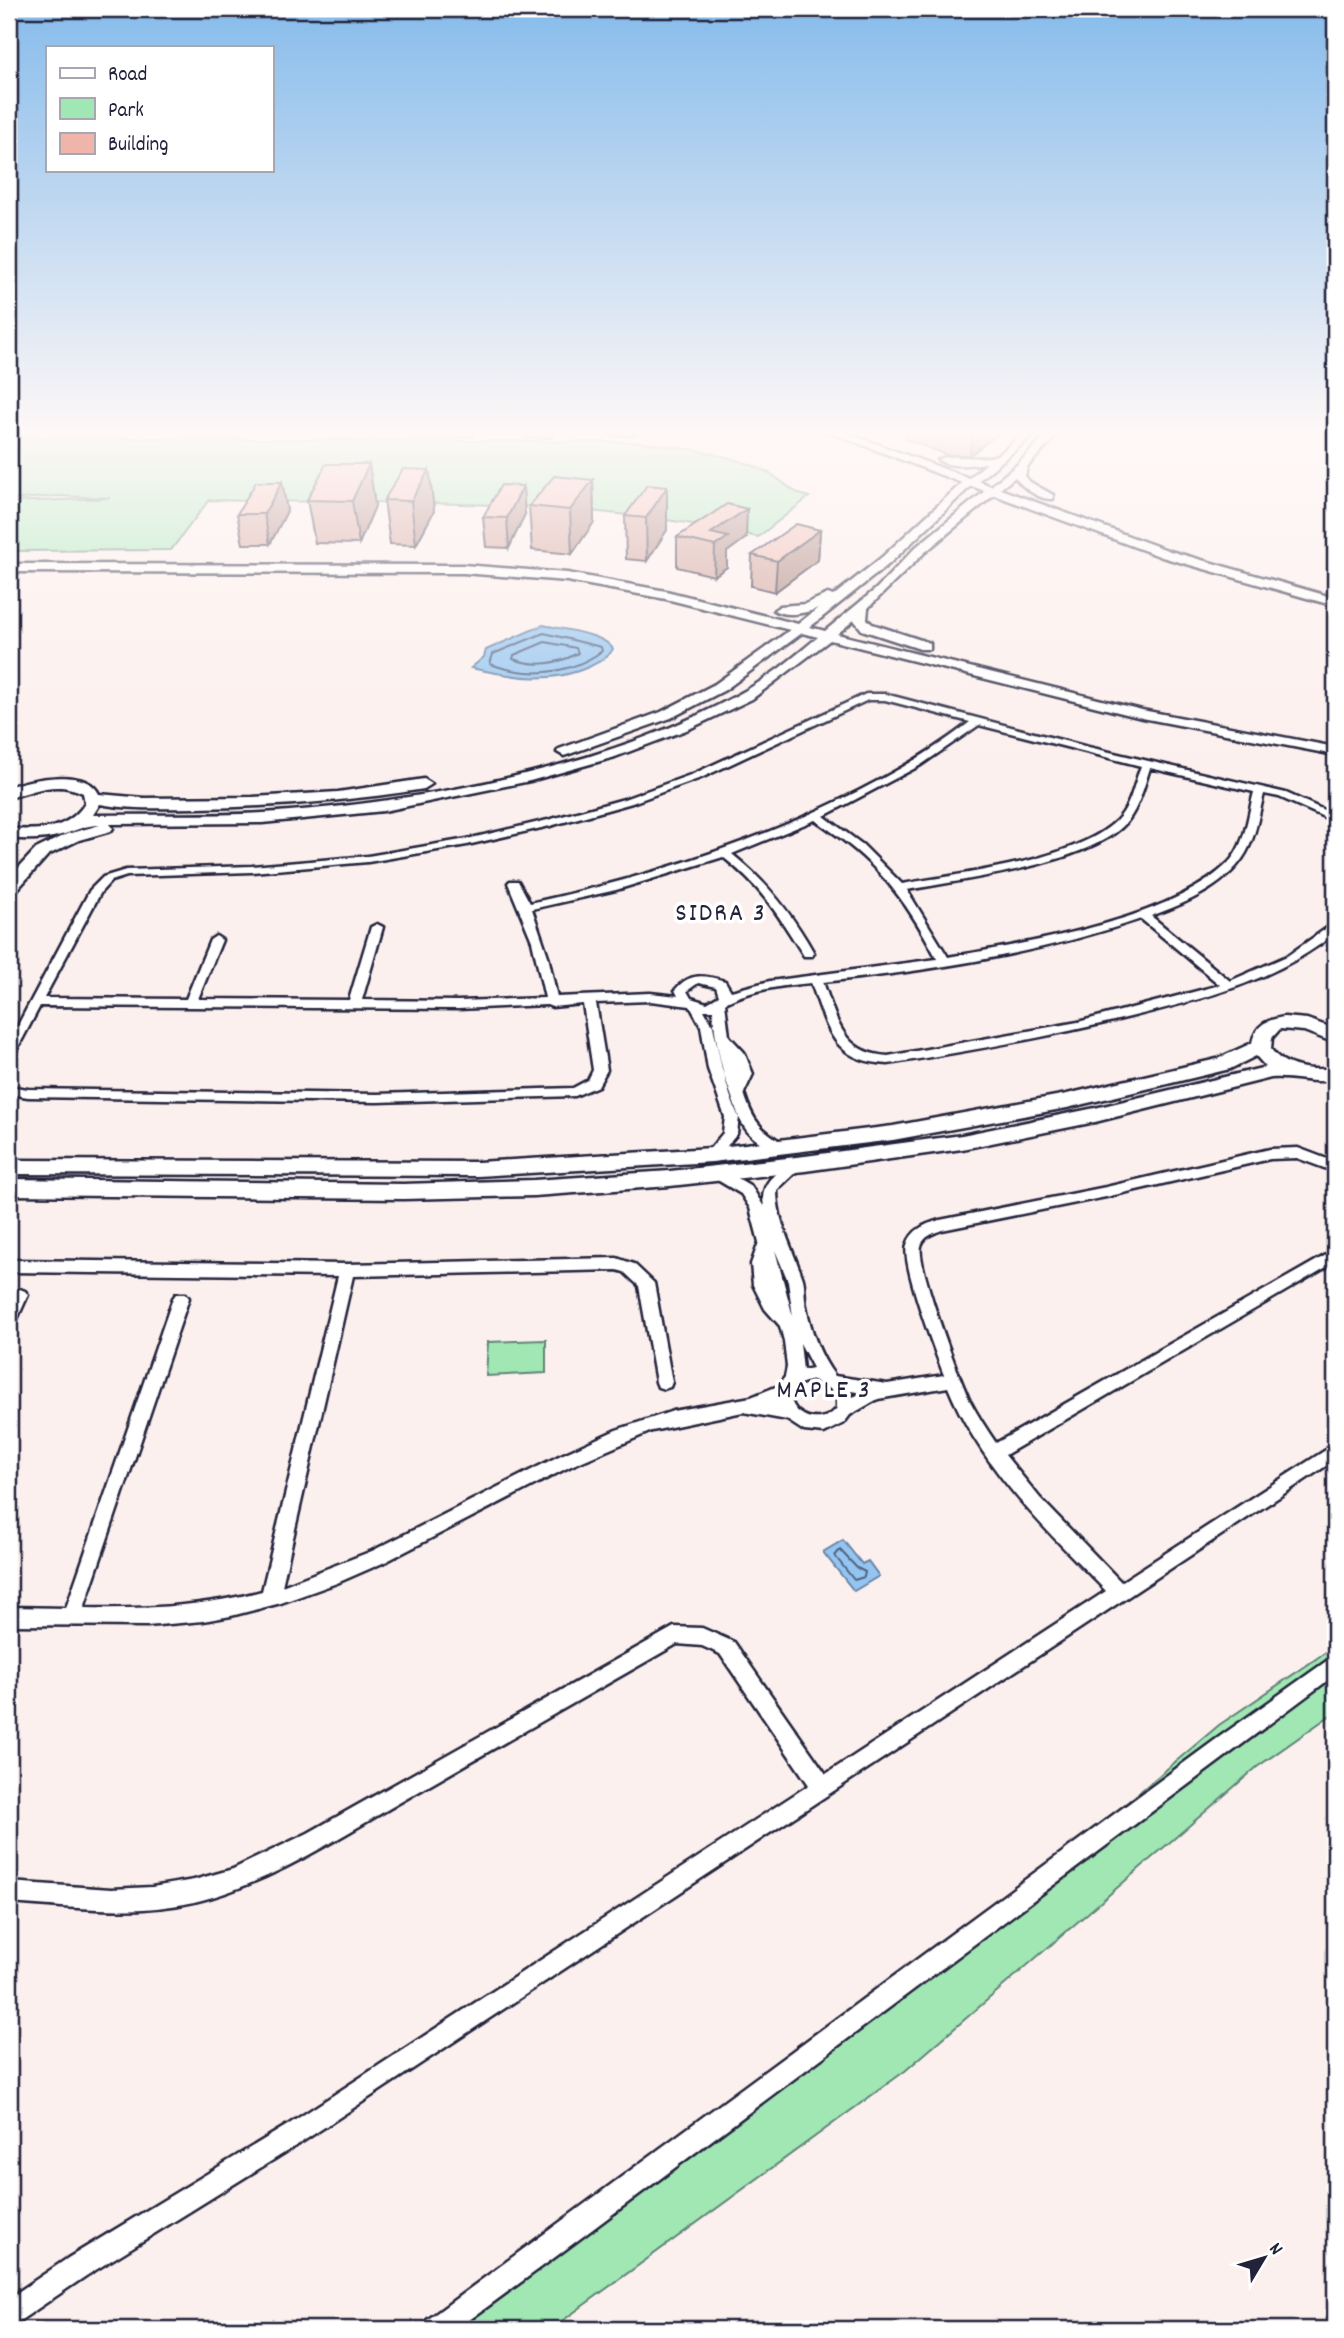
<svg xmlns="http://www.w3.org/2000/svg" width="1344" height="2338" viewBox="0 0 1344 2338" font-family="Dekko,sans-serif">
	<style>
		.green { fill: #a0e7b4; stroke: #618478; stroke-width: 2 }
		.water { fill: #94c5f0; stroke: #6684a8; stroke-width: 2 }
		.lines { fill: none; stroke-linecap: round; stroke-linejoin: round }
		.shore { stroke: #506383; stroke-width: 2 }
		.street-casing { stroke: #22223b; stroke-width: 5 }
		.secondary-casing { stroke: #22223b; stroke-width: 5 }
		.street { fill: #fff; fill-rule: evenodd }
		.secondary { fill: #fff; fill-rule: evenodd }
		.wall { fill: #ce9b92; stroke: #22223b; stroke-width: 2 }
		.shaded-wall { fill: #a77e77; stroke: #22223b; stroke-width: 2 }
		.building { fill: #efb4aa; stroke: #22223b; stroke-width: 2 }
		.labels { text-anchor: middle; stroke-width: 7; stroke-linejoin: round; paint-order: stroke }
		.neighbourhood-label { font-size: 26px; letter-spacing: 2px; fill: #22223b; stroke: #fff }
	</style>
	<rect width="100%" height="100%" fill="#fcf0ee"/>
	<filter id="ink" filterUnits="userSpaceOnUse"><feTurbulence type="fractalNoise" baseFrequency=".0143" numOctaves="2"/><feDisplacementMap in="SourceGraphic" scale="14" xChannelSelector="R" yChannelSelector="G"/><feConvolveMatrix kernelMatrix="1 2 1 2 8 2 1 2 1" color-interpolation-filters="sRGB"/></filter>
	<g filter="url(#ink)">
		<!-- green -->
		<g class="green">
			<path d="M9,437l630,5c42,6 85,10 124,28 17,7 29,24 46,27l-51,40c-179,-42 -366,-32 -549,-37l-38,50 -162,1v-49l101,-4 -53,-2 -48,4z"/>
			<path d="M546,1340v33l-60,3 2,-34z"/>
			<path d="M1335,1646v66l-78,55 -352,304 -354,258h-115l431,-307 352,-297z"/>
		</g>
		<!-- water -->
		<g class="water">
			<path d="M543,625c18,4 62,9 70,24 -5,9 -13,12 -22,17 -41,19 -77,11 -120,2l13,-11 2,-7z"/>
			<path d="M843,1540l19,24 6,-3 11,15 -25,15 -31,-39z"/>
		</g>
		<g class="lines">
			<!-- shore -->
			<g class="shore">
				<path d="M544,633l57,14 1,4c-33,24 -74,27 -112,13l3,-10z"/>
				<path d="M545,642l31,6 2,5c-20,11 -43,14 -65,6l1,-4z"/>
				<path d="M840,1550l17,18 8,4 -1,5 -10,3 -19,-24z"/>
			</g>
			<defs>
				<g id="street">
					<path d="M866,694h19l199,52 202,47 49,22v7l-56,-25 -15,-3c-5,18 -7,37 -15,53 -17,37 -62,56 -98,69l79,65 57,-25 44,-31 4,-1v9c-59,48 -132,66 -205,84 -80,20 -161,34 -242,47 -56,-3 -60,-35 -77,-81 -29,3 -59,6 -86,20l4,33 15,16 9,22 -9,19c9,29 16,36 42,52l2,3 -7,5c-12,-4 -29,-14 -36,-25 -17,-25 -31,-89 -32,-118h-9l9,16 9,43 17,48 -2,17 -20,24h-10l-2,-3 2,-3 16,-19 2,-16 -17,-48 -7,-43 -11,-20 -40,-5 -54,2 11,67 -9,16 -23,10 -198,6 -349,-5 -19,-3v-8l19,3 349,5 196,-6 15,-8 5,-10 -10,-66 -31,3 -5,-2 -89,4 -418,-3 -25,47 -6,4v-15l81,-152 13,-13 23,-7 126,-4 116,-10 99,-17 81,-19 76,-21 69,-25zM868,700h17l85,22c-41,32 -86,57 -132,79 -99,48 -202,79 -308,102l-12,-22h-8l-2,2 24,58 13,57 -87,3 -96,-1 21,-73 -6,-3 -6,3 -22,73 -151,-1 24,-59 -6,-4 -6,4 -24,59 -142,-1 57,-106 10,-11 16,-5 125,-4 116,-10 99,-17 83,-19 82,-23 69,-25zM979,725l162,41c-7,17 -10,40 -24,54 -41,41 -158,54 -215,64l-39,-39 -39,-29 97,-51zM1150,768l104,24c-6,22 -8,52 -25,70 -56,58 -202,81 -281,95l-41,-67c54,-10 184,-26 220,-68 12,-15 17,-36 23,-54zM815,820c60,40 89,75 122,139l-167,22 -39,10 -6,-10c-21,-6 -35,-9 -50,9l3,6 -28,-3 -93,4 -9,-41 -16,-47 84,-19 107,-33c40,32 54,56 81,99h8l2,-3c-22,-39 -47,-71 -82,-99zM1141,919l79,66 -142,37 -190,34c-47,-3 -51,-37 -65,-74 106,-11 216,-28 318,-63zM698,983l18,4 3,9 -12,7 -16,-5 -4,-7z"/>
					<path d="M1298,1148l37,14v10l-38,-14 -27,1 -164,38 -164,33c-8,3 -18,6 -21,16 -5,18 39,134 49,155 8,15 17,29 26,42l339,-193v12l-330,193 35,43 81,84 214,-138v16l-1033,682 -216,134 -68,46 -9,4v-28l59,-40 218,-132 523,-341 -89,-131 -18,-8 -25,-2c-91,52 -182,104 -273,156 -66,38 -135,84 -210,102 -61,14 -123,5 -185,1v-21l102,7 41,-2 42,-7 39,-11 75,-36 366,-206 28,1 32,14 92,132 280,-183c-60,-61 -125,-123 -158,-204l-70,12 -28,16 -6,8 -20,10 -20,-2 -17,-11 -44,-8 -91,19 -81,35 -186,96 -48,21 -56,20 -50,13 -28,5 -56,5 -138,-1v-18l57,1 107,-310 3,-4h10l3,4 -105,310c61,1 119,-1 178,-17l76,-315 -329,-4v-12l338,4 270,-6 17,6 20,19 18,99 -2,5 -6,2 -6,-2 -2,-5 -17,-96 -15,-14 -7,-2 -264,6 -71,310 90,-35 187,-95 57,-26 57,-19 78,-14 27,-11 7,-9 2,-10 -3,-26 -4,-15 -15,-17 -12,-24 -2,-21 8,-22 -9,-34 -9,-14 -27,-16 -2,-4 2,-4h10l27,16 13,21c-4,-24 8,-30 25,-44h10l2,3 -2,3 -22,21c0,32 16,59 26,89 2,8 1,18 3,27 5,25 13,49 29,70l52,8 57,-9c-9,-23 -43,-112 -37,-130 5,-16 19,-21 33,-25l166,-33 164,-38zM775,1250l13,31 5,36zM800,1343l13,25 -10,2zM813,1380l17,9 7,8v11c-20,24 -54,1 -44,-18 4,-7 13,-8 20,-10zM851,1391l11,2 -9,4z"/>
					<path d="M20,1289l5,2 3,4 -14,31 -5,2v-24l6,-13z"/>
					<path d="M1335,1655v20l-777,580 -101,74h-34l4,-9 788,-580z"/>
				</g>
				<g id="secondary">
					<path d="M824,430h15l130,48 18,-15c-15,2 -36,5 -49,-3 12,-8 43,2 59,-5 17,-9 20,-25 42,-25l-61,51 13,5 27,-22 33,-34h11l-35,37 -2,9 5,6 23,13v4c-14,1 -30,-11 -38,-22l-15,12 170,62 165,47v8l-173,-49 -168,-62 -70,58 -56,55 -1,11 5,5 58,19v6h-10l-58,-19 -8,-10 -17,14 305,76 193,37v8l-193,-37 -312,-78 -78,59 -63,30 -74,28 -85,24 -146,30 -122,12 -152,1 3,4 -2,3 -32,9 -31,15 -33,37 -6,1v-15l27,-29 31,-15 33,-9c-16,0 -24,6 -39,10 -17,5 -34,5 -52,3v-10c28,4 60,2 76,-25l-2,-10c-27,-13 -48,-2 -74,5v-11c20,-8 78,-20 90,7l45,4 109,-1 85,-5 86,-13 8,5 -8,5c-75,12 -150,18 -226,19 -33,0 -66,2 -98,-4l-7,11c57,-1 113,1 170,-2 150,-9 346,-45 478,-120 28,-15 53,-36 77,-56l-16,-4 -77,57 -54,28 -107,38 -7,-4 2,-3 102,-37 54,-28 75,-54 -124,-31 -99,-18 -104,-8 -454,-1v-8l454,1 104,8 99,18 132,33 20,-16c-12,6 -34,9 -44,2l6,-4 25,-2 23,-10 5,2 48,-38 81,-75zM971,486l14,5 -69,56 -40,42 -51,42 -15,-4 79,-63z"/>
					<path d="M1284,1017l23,2 28,10v14l-31,-12 -24,-2 -8,9 -1,11c13,20 43,22 64,19v12c-22,4 -42,-4 -64,-2l-176,44 -133,27 -157,22 -135,15 -136,10 -131,3 -394,-4v-16l394,5 131,-4 136,-9 135,-15 157,-21 133,-27 171,-41 -10,-11 -26,13 -163,39 -174,32 -181,22 -234,14 -469,-2v-14l469,2 234,-14 181,-22 174,-32 150,-35 35,-16c4,-19 15,-23 32,-26z"/>
				</g>
			</defs>
			<!-- street casing -->
			<use href="#street" class="street-casing"/>
			<!-- secondary casing -->
			<use href="#secondary" class="secondary-casing"/>
			<!-- street -->
			<use href="#street" class="street"/>
			<!-- secondary -->
			<use href="#secondary" class="secondary"/>
		</g>
		<!-- wall -->
		<g class="wall">
			<path d="M353,430h24l-3,5 -20,-1z"/>
			<path d="M445,430h30l-2,7h-27z"/>
			<path d="M526,430h28l-2,8h-26z"/>
			<path d="M609,430h27l-1,6h-26z"/>
			<path d="M907,430h96l-33,25h-23l-41,-16z"/>
			<path d="M369,464l6,42 -16,38 -44,-1 -8,-43z"/>
			<path d="M429,470l5,41 -18,34 -26,-1 -6,-44z"/>
			<path d="M593,480l1,42 -22,32 -40,-4 -3,-44z"/>
			<path d="M282,482l5,29 -17,33h-27l-6,-30z"/>
			<path d="M667,487v43l-20,31 -21,-2 -1,-43z"/>
			<path d="M525,514l-16,34 -23,-1 -3,-30z"/>
			<path d="M820,530l-2,30 -43,32 -24,-6 1,-31z"/>
			<path d="M677,537l69,1 -19,14v15l-13,9 -37,-9z"/>
		</g>
		<!-- shaded-wall -->
		<g class="shaded-wall">
			<path d="M973,430h30l-33,25z"/>
			<path d="M369,464l6,42 -16,38 -7,-43z"/>
			<path d="M429,470l5,41 -18,34 -5,-44z"/>
			<path d="M593,480l1,42 -22,32 -2,-44z"/>
			<path d="M282,482l5,29 -17,33 -6,-30z"/>
			<path d="M523,486l2,28 -16,34 -2,-30z"/>
			<path d="M667,487v43l-20,31 -1,-43z"/>
			<path d="M747,509l-1,29 -19,14v15l-13,9 1,-30 -4,-13z"/>
			<path d="M820,530l-2,30 -43,32 2,-31z"/>
		</g>
		<!-- building -->
		<g class="building">
			<path d="M326,464h43l-17,37 -45,-1z"/>
			<path d="M403,469l26,1 -18,31 -27,-1z"/>
			<path d="M554,476l39,4 -23,30 -41,-4z"/>
			<path d="M256,482h26l-18,32h-27z"/>
			<path d="M501,485l22,1 -16,32 -24,-1z"/>
			<path d="M647,485l20,2 -21,31 -21,-2z"/>
			<path d="M727,504l20,5 -36,24 17,4 -13,9 -38,-9z"/>
			<path d="M796,524l24,6 -43,31 -25,-6z"/>
		</g>
	</g>
	<!-- sky -->
	<linearGradient id="sky" x2="0" y2="1"><stop stop-color="#86bbeb"/><stop offset="0.57" stop-color="#fef8f7"/><stop offset="1" stop-color="#fef8f7" stop-opacity="0"/></linearGradient>
	<rect width="1344" height="758" fill="url(#sky)"/>
	<g class="labels">
		<!-- neighbourhood labels -->
		<g class="neighbourhood-label">
			<text x="721" y="920">SIDRA 3</text>
			<text x="824" y="1397">MAPLE 3</text>
		</g>
	</g>
	<!-- margin -->
	<rect width="1344" height="2338" fill="none" stroke="#fff" stroke-width="35"/>
	<rect x="18" y="18" width="1309" height="2303" fill="none" stroke="#22223b" stroke-width="2.5" filter="url(#ink)"/>
	<!-- legend -->
	<rect x="46" y="46" width="228" height="126" fill="#ffffff" stroke="#a7a7b1" stroke-width="2"/>
	<rect x="60" y="68" width="35" height="10" fill="#ffffff" stroke="#a7a7b1" stroke-width="2"/>
	<text x="108" y="80" font-size="21" fill="#22223b">Road</text>
	<rect x="60" y="98" width="35" height="21" fill="#a0e7b4" stroke="#a7a7b1" stroke-width="2"/>
	<text x="108" y="116" font-size="21" fill="#22223b">Park</text>
	<rect x="60" y="133" width="35" height="21" fill="#efb4aa" stroke="#a7a7b1" stroke-width="2"/>
	<text x="108" y="150" font-size="21" fill="#22223b">Building</text>
	<!-- north arrow -->
	<g transform="translate(1264 2258) rotate(52)" stroke="#ffffff" stroke-width="5" paint-order="stroke">
	<path d="M0-5L12 26L0 18L-12 26Z" fill="#22223b"/>
	<text y="-10" font-size="19" font-weight="bold" text-anchor="middle" fill="#22223b">N</text>
	</g>
</svg>
